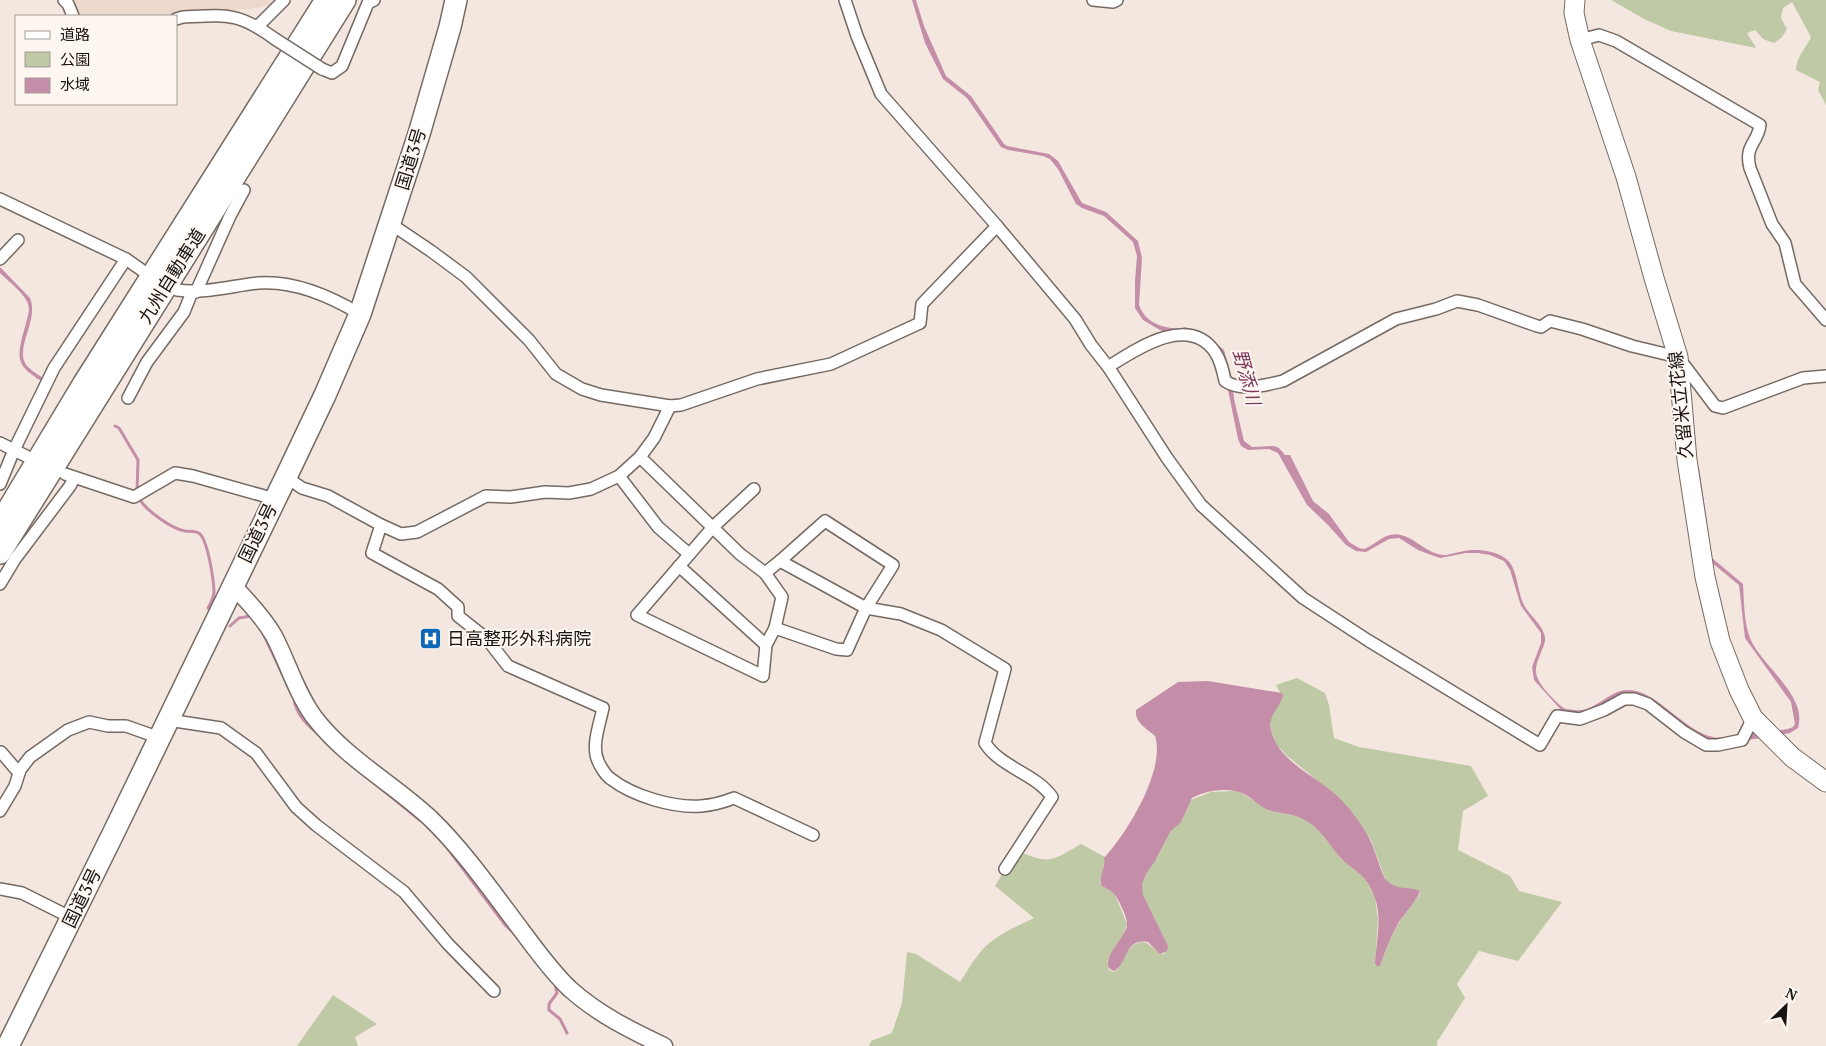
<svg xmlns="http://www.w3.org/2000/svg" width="1826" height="1046" viewBox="0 0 1826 1046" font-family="'PT Serif','Noto Sans JP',serif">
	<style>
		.built { fill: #edd9cc }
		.green { fill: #bfc9a5 }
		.water { fill: #c58ea8 }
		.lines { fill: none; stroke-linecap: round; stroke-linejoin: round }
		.stream { stroke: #c58ea8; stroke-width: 3 }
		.street-casing { stroke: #756a63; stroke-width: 14 }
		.secondary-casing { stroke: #756a63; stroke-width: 19 }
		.primary-casing { stroke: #756a63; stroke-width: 21 }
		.highway-casing { stroke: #756a63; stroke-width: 24 }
		.street { stroke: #fff; stroke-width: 11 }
		.secondary { stroke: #fff; stroke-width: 16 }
		.primary { stroke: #fff; stroke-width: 19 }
		.highway { stroke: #fff; stroke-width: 21 }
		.street-bridge-casing { stroke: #756a63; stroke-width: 14; stroke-linecap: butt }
		.street-bridge { stroke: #fff; stroke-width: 11 }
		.labels { text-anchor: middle; stroke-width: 4; stroke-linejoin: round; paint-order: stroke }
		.street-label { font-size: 18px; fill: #181411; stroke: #fef6f1 }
		.poi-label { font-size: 18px; fill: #181411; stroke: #fef6f1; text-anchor: start }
		.water-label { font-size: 19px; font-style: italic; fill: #7e3a5e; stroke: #fef6f1 }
	</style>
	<rect width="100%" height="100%" fill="#f4e7df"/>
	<!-- built -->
	<path class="built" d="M72,0h203l-5,5 -20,4 -71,4 -11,3h-90z"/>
	<!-- green -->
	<g class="green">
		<path d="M1611,0h215v105l-8,-15 2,-8 -24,-12c1,-15 9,-20 15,-33l-19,-35 -9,6 -2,10 6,11 -5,8 -8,6 -11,-4 -8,-9 -8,3 9,15 -85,-17 -27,-12z"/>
		<path d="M1297,678l28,15 4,12 5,33 25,9 112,19 17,30 -25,15 -5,39 52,26 9,15 43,11 -44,59 -39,-10 -22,33 8,14 -28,44v4h-568l2,-5 21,-8 10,-30 5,-51 9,2 44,28c6,-9 11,-18 18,-27 13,-18 36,-27 56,-37l-39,-32 10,-17 15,-17c31,13 33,8 61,-8l24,13 -4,27 13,8 13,32 -4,13 -16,24 2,9 5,2c10,-6 9,-19 18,-26 17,-12 19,6 32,8l3,-5 -1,-7 -24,-48 -1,-9 5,-13 12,-16 10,-22 12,-12 11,-22 20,-8 23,-1 7,2 30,18 29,6 8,4 11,10 22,27 24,20 10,20 3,21 -3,46 5,1c8,-28 22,-50 40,-72v-3l-26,-4 -8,-6 -15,-41 -7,-11 -29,-34 -49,-40 -10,-11 -5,-14v-16l11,-18 -6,-11z"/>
		<path d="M333,995l44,29 -22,13 3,9h-61z"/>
	</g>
	<!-- water -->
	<g class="water">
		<path d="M912,0h4l8,26 22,50 25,20 33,48 3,2 42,8 9,7 24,42 24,9 32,29 4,17 -3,47c7,19 24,23 43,24l2,-2 16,4 24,19 8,28 2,21 10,42 8,6 22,-1 5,2 6,7h5l23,46 16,13 20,28 10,6 5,1c9,-3 17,-12 26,-14 21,-5 35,21 56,20 6,-1 12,-3 18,-4 14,-3 41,0 48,15 6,12 6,27 12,39 6,11 19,20 21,32 1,6 -3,12 -5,18 -2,5 -5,12 -4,18 2,11 16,25 25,33 4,4 8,3 14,4 20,3 34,-21 54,-20 27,0 55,41 84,47 10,2 20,-2 30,-3 15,-2 30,-3 45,-5l5,-2 2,-3 -4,-22 -46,-64 -6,-53 -28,-23 -14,-95h2l13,91 31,26c1,16 1,40 7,54 11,28 58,57 48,90l-8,5 -28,5 -15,2h-39l-14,-7 -68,-40 -8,2 -26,14 -14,5 -16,-3 -28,-31 -2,-13 9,-24v-10l-20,-27 -11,-36 -6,-9 -14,-6 -12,-2h-12l-26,5 -6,-2 -16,-6 -19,-12 -10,1 -23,13 -10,-1 -10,-6 -18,-20 -21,-20 -29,-52 -9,-4 -21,1 -7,-4 -3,-7 -18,-88 -60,-21 -17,-10 -8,-12v-27l2,-25 -4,-14 -29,-26 -22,-8 -6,-4 -18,-35 -8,-10 -7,-3 -35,-6 -7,-3 -34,-49 -24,-19 -18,-36z"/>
		<path d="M0,267l30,31c9,21 -14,48 -5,65 3,7 21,16 28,21l-2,3c-36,-22 -36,-24 -25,-64 2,-7 4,-13 2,-19 -2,-9 -21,-24 -28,-31z"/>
		<path d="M1208,681l74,12 1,3c-4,13 -15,19 -12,34 7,31 43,45 64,64 10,9 20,21 27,32 12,16 15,36 23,53 13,13 21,6 35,12 -1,6 -18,26 -22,33 -8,14 -13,27 -18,42h-3l-2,-2c1,-22 8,-47 -1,-68 -9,-24 -19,-23 -34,-39 -12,-13 -20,-30 -37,-38 -11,-6 -25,-5 -37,-10 -8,-4 -14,-11 -22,-15 -16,-7 -36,-4 -52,4l-11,24 -11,10 -15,29 -9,13 -4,10 1,11 25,51 -1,5 -7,3 -12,-12c-25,-4 -19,22 -34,29 -19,-6 11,-33 13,-45 0,-7 -2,-12 -5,-18 -6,-14 -8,-16 -20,-22 -4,-10 4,-18 2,-28 23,-25 62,-88 51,-122 -8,-7 -21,-14 -19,-26l42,-28z"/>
	</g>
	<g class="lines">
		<!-- stream -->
		<g class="stream">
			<path d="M115,426l4,2 19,32 -1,32"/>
			<path d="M139,498c6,12 33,31 46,33 5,1 10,-1 15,3 8,8 14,47 14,59 -1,6 -3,10 -6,15l3,1"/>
			<path d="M230,626l9,-8 12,-2 1,2"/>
			<path d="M263,633l31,66c2,16 15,28 28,38"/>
			<path d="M383,790l38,31"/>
			<path d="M448,849l58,77 9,8"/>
			<path d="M555,984l2,9 -8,11v6l11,9 7,14"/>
		</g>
		<defs>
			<g id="street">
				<path d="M64,0l4,4 5,12"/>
				<path d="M845,0l12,36 24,58 116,132 78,93 16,26 18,23 58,90 34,47 102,93 66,43 171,104 17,-29 23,3 24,-9 20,-11h10l14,5 36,28 22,13h12l24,-5 11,-22"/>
				<path d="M1093,0l20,2 4,-2"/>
				<path d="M176,19l7,-2c44,-2 55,-5 92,22"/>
				<path d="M258,26l26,-26"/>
				<path d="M1580,40l19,-5 17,6 144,84c-2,18 -16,20 -10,43l22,56 13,19 10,41 31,36"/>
				<path d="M322,69l10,4 10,-7 26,-63 6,-3"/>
				<path d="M0,199l126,60 17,12"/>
				<path d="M391,224l40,27 35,26 63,63 27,34 26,15 19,6 69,11 11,-1 76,-26 74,-15 89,-41 2,-19 75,-78"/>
				<path d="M0,259l18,-19"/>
				<path d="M177,290c27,4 54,-4 81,-7 36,-3 72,13 102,31"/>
				<path d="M196,292l34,-76 14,-26"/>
				<path d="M1109,368l2,-3c27,-17 78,-51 104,-13 6,9 8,19 10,29 16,11 41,4 58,0l113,-62 40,-10 21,-8 21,4 59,21 4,1 9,-6 32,8 50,17 46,11 37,49 8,2 80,-30 23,-2"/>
				<path d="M128,398l19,-36 37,-50 8,-20"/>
				<path d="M670,406l-16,32 -14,19 100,97 25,19 17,24 -7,31 -9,17 -3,31 -126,-61 76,-88 41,-38"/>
				<path d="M0,443l26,13"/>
				<path d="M65,474l69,23 41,-24 18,3 82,23"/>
				<path d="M619,476l39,51 31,27"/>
				<path d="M286,477l16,11 26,8 53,29 -9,28 66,36 20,18v9l29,23 21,27 95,42c-3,15 -12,38 -5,53 2,5 8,15 13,18 22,17 62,29 90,27 12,-1 23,-4 33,-8l79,37"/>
				<path d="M0,484l14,-34 40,-82 72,-109"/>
				<path d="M381,525l20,9 16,-2 69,-36 25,1 34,-5 24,1 22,-4 28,-13 21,-19"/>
				<path d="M679,566l87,79"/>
				<path d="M765,573l15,-12 86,47 35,6 40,16 64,39 -20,74c16,25 50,30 67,54l-47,72"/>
				<path d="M0,584l15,-25 55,-73 4,-8"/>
				<path d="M775,628l61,21 11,1 19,-42 27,-43 -68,-44 -45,40"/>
				<path d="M168,720l53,8 35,25 40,54 20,18 88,67 44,52 46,47"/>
				<path d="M1,752l18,21"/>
				<path d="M0,811l15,-25 5,-16 10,-13 38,-27 21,-8 19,4h18l34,12"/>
				<path d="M0,889l22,4 50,25"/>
			</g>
			<path id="secondary" d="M233,586c15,15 30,31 41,50 14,27 22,56 40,81 32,42 80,67 117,102 34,33 63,75 91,112 15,20 30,41 48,58 28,25 60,41 94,57"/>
			<path id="primary" d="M1575,0l-1,13 6,27 46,137 28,101 24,79 9,103 18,117 15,64 19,49 14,28 39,39 34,25"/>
			<g id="highway">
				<path d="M0,523l84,-140 242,-383"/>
				<path d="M0,553l345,-553"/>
				<path d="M8,1046l104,-210 174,-359 39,-82 35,-81 59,-180 31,-107 6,-27"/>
			</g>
		</defs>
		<!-- street casing -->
		<use href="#street" class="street-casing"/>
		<!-- secondary casing -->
		<use href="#secondary" class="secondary-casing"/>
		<!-- primary casing -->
		<use href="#primary" class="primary-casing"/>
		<!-- highway casing -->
		<use href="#highway" class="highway-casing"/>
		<!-- street -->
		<use href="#street" class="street"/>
		<!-- secondary -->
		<use href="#secondary" class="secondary"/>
		<!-- primary -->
		<use href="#primary" class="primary"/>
		<!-- highway -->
		<use href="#highway" class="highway"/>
		<defs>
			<path id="street-bridge" d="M275,39l47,30"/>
		</defs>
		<!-- street-bridge casing -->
		<use href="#street-bridge" class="street-bridge-casing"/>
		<!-- street-bridge -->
		<use href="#street-bridge" class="street-bridge"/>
	</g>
	<!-- icons -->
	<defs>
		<symbol id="hospital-square" viewBox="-11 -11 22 22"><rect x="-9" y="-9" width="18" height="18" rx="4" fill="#0c67b4" stroke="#fef6f1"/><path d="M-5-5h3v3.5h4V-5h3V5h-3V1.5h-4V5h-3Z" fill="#fff"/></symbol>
	</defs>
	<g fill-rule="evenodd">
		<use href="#hospital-square" x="418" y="626" width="25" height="25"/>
	</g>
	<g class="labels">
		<!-- street labels -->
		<g class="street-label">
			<text transform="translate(411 159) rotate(-73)" y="6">国道3号</text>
			<text transform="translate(172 276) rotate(-58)" y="6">九州自動車道</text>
			<text transform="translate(1681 405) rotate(-96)" y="6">久留米立花線</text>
			<text transform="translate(258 533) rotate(-64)" y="6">国道3号</text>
			<text transform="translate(82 898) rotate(-64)" y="6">国道3号</text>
		</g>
		<!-- poi labels -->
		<g class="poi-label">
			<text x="447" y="645">日高整形外科病院</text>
		</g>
		<!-- water labels -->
		<g class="water-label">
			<text transform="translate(1247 377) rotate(75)" y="7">野添川</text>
		</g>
	</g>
	<!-- legend -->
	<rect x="15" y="15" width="162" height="90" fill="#fef6f1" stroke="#a29c97"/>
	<rect x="25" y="31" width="25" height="8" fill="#ffffff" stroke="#a29c97"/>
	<text x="60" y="40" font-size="15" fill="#181411">道路</text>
	<rect x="25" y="52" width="25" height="15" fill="#bfc9a5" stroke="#a29c97"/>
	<text x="60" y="65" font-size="15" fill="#181411">公園</text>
	<rect x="25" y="78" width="25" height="15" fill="#c58ea8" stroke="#a29c97"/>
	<text x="60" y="90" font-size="15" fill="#181411">水域</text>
	<!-- north arrow -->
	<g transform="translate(1786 1006) rotate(25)" stroke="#fef6f1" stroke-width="4" paint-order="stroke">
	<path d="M0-4L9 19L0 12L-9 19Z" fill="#181411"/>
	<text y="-8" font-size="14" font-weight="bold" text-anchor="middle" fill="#181411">N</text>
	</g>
</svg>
